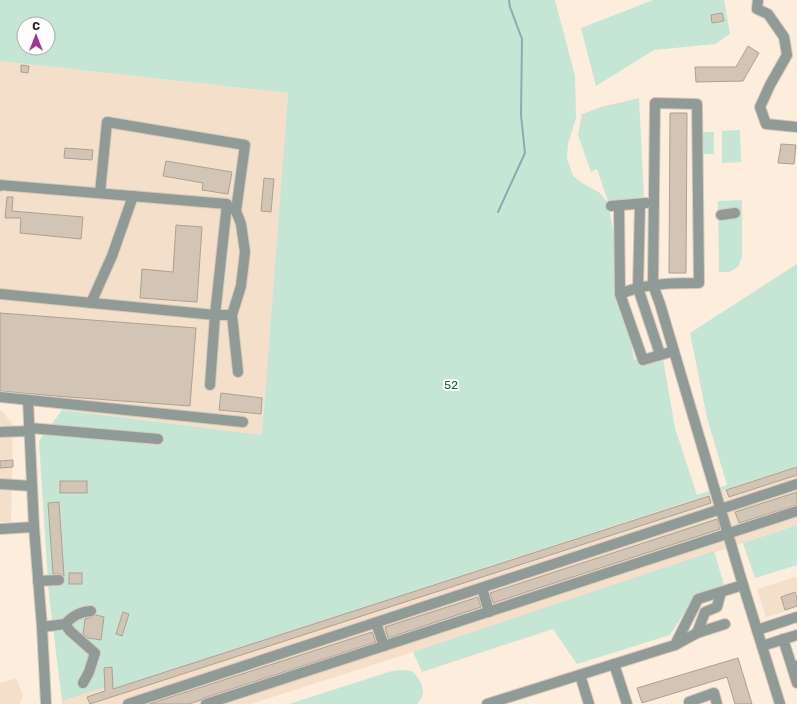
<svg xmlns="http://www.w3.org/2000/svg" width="797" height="704" viewBox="0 0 797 704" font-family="Rubik,sans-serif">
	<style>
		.built { fill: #f4e0ca }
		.green { fill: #c5e5d5; fill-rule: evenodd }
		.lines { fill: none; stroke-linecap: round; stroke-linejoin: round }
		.stream { stroke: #81afb5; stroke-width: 2 }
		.building { fill: #d3c5b5; stroke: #aea091 }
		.minor-casing { stroke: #d7c9bb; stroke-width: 12 }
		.minor { stroke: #909a97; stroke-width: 10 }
		.labels { text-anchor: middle; stroke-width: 4; stroke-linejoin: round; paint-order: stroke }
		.park-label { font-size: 12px; fill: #23654b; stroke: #fdfdfd }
	</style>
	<rect width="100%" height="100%" fill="#fceddd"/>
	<!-- built -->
	<g class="built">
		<path d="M0,61l288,32 -26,342 -262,-33z"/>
		<path d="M0,411l3,1 10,13 -2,97h-11z"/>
		<path d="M797,466v59l-384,127 -162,52h-189v-3l48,-15 1,3 8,-2z"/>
		<path d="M795,577l2,2v29l-31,9 -9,-28z"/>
		<path d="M16,678l7,17 -3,9h-20v-21z"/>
	</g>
	<!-- green -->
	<g class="green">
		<path d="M0,0h555l20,76 1,42 -8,26 -1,15 6,17 9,7 18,10 6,8h2l-11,-32 -6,3 -13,-37 4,-21 19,-7 38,-9 5,99 -36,4 26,159 27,-13 14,81 22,67 30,-10 -20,-67 -17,-85 107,-69v202l-678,221 -8,2 -1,-3 -48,15 -13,-105 -10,-155 23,-31 200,25 26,-342 -288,-32zM24,24h24v24h-24z"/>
		<path d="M653,0h71l6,34 -15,10 -61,6 -58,36 -15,-58z"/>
		<path d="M740,130l1,32 -19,1v-32z"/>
		<rect x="703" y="132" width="11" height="22"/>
		<path d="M742,200v57l-4,10 -9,5h-10l-1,-71z"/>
		<path d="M797,525v40l-42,13 -12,-35z"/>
		<path d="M714,551l11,37 -31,10 -24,37 -93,29 -24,-35 -131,43 -9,-20z"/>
		<path d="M401,670c3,0 7,0 10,1 6,3 12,14 12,22 -1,4 -3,8 -6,11h-128l103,-33z"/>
	</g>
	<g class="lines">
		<!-- stream -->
		<path class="stream" d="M498,212l27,-59 -4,-38 1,-76 -12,-32 -1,-7"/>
	</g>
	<!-- building -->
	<g class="building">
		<path d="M722,13l2,8 -12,2 -1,-8z"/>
		<path d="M748,46l11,7 -16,28 -47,1 -1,-15h41z"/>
		<path d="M21,65l8,1 -1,7 -7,-1z"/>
		<path d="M670,113h17l-1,160h-17z"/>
		<path d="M781,144l15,1 -2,19 -16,-1z"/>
		<path d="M65,148l28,2 -1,10 -28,-2z"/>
		<path d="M166,161l66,11 -4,22 -26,-4 1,-7 -40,-7z"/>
		<path d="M264,178l10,1 -3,33 -10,-1z"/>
		<path d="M7,197h6l-1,14 71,6 -2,22 -61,-6 1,-15h-16z"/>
		<path d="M176,225l26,2 -5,75 -57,-4 2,-29 31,3z"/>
		<path d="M0,313l196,15 -6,78 -135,-10 -55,-5z"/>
		<path d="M221,393l41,5 -1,16 -42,-4z"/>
		<path d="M13,460v7l-13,1v-7z"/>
		<path d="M797,467v8l-68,22 -3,-7z"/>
		<rect x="60" y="481" width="27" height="12"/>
		<path d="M797,492v13l-58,18 -4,-11z"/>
		<path d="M709,496l2,7 -621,201 -3,-7 18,-6 -1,-23 8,-1 1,22z"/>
		<path d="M59,502l5,74 -5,-2h-6l-5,-71z"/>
		<path d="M717,519l3,10 -227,74 -3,-10z"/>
		<rect x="69" y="573" width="13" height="11"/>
		<path d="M795,592l2,6v8l-12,4 -4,-13z"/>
		<path d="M478,597l3,10 -93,31 -3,-11z"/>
		<path d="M123,612l6,2 -7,22 -6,-2z"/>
		<path d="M96,615l8,2 -3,23 -13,-2 -5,-4 2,-15 7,-2z"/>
		<path d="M372,632l4,10 -172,56 -3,2 -12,4h-40z"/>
		<path d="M738,658l14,46h-17l-8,-27 -85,26 -5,-15z"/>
	</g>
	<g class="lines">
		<defs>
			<g id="minor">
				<path d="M758,0l-1,9 11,5 16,23 3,18 -17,30 -10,22 6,17 31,3"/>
				<path d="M0,186v-1l227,19 -12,111h17"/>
				<path d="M100,193l7,-71 138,23 -9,66"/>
				<path d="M640,204l-2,84 22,66"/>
				<path d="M611,206l35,-3"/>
				<path d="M619,206l1,88"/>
				<path d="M232,208l4,3 5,13 4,28 -4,34 -9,29 6,57"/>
				<path d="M721,215l14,-2"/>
				<path d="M0,294l215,21 -5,70"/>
				<path d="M91,303l21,-47 21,-60"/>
				<path d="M674,351l-31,9 -23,-66c6,-2 12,-5 18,-6 20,-5 41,-5 61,-5l-2,-179 -42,-1 -2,182 7,19 83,281 37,119"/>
				<path d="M0,397l243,25"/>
				<path d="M28,400l6,127 8,100 4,77"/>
				<path d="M30,428l128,11"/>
				<path d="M0,432l30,-1"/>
				<path d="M0,484l32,2"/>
				<path d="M0,529l34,-2"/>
				<path d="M38,581l21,-1"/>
				<path d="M482,588l7,24"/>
				<path d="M376,623l8,23"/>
				<path d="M65,624c8,-8 14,-12 26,-13"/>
				<path d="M42,627l23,-3 5,7 25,22 -6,19 -6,11"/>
				<path d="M757,630l40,-13"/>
				<path d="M697,633l28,-9"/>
				<path d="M783,639l9,28 5,-1"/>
				<path d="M675,645l22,-12 8,-21 12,-5 4,-15"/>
				<path d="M762,646l35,-11"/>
				<path d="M614,664l13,40"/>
				<path d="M792,667l5,16"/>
				<path d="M580,675l9,29"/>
				<path d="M689,702l25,-9 3,11"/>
				<path d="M128,704l669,-220"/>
				<path d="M206,704l591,-193"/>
				<path d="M487,704l188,-59 23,-46 45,-14"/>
			</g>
		</defs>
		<!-- minor casing -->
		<use href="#minor" class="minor-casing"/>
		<!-- minor -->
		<use href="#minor" class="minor"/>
	</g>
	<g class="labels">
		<!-- park labels -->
		<g class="park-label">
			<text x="451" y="389">52</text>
		</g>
	</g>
	<!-- north arrow -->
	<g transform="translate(36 36)"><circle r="19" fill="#fdfdfd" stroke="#aaa7a5"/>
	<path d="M0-3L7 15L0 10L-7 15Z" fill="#a53490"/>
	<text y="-6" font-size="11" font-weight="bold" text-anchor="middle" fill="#2d2721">С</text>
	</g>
</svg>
